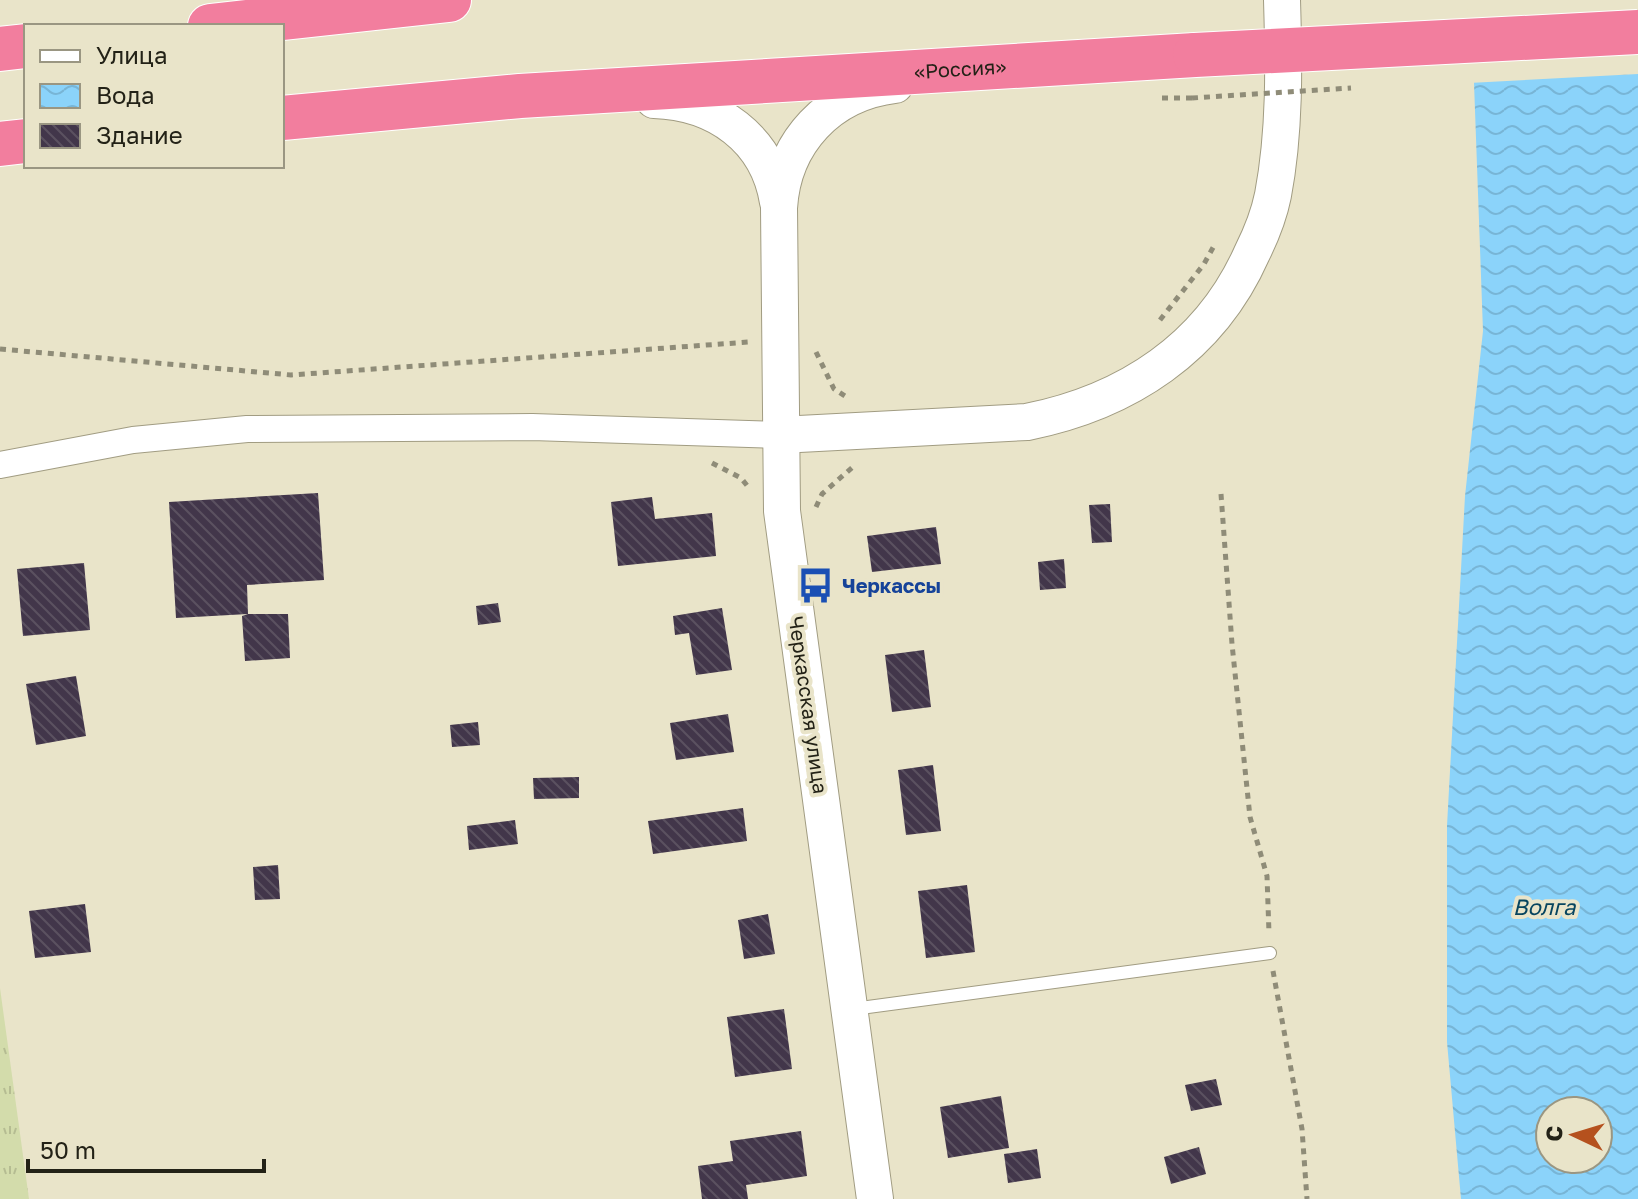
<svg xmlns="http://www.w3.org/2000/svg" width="1638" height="1199" viewBox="0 0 1638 1199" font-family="'Golos Text',sans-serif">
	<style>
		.grass { fill: url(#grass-tufts) }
		.water { fill: url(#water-waves); fill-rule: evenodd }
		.pier { fill: #e9e4c9 }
		.building { fill: url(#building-back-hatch) }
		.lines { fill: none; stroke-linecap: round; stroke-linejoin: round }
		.lane-casing { stroke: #a19c82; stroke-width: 14 }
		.street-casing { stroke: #a19c82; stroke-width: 28 }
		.secondary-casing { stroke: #a19c82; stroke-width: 38 }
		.highway-casing { stroke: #fff; stroke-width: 46 }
		.path { stroke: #8f8c78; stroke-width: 5; stroke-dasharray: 6 6; stroke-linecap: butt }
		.lane { stroke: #fff; stroke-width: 12 }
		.street { stroke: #fff; stroke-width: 26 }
		.secondary { stroke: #fff; stroke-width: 36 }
		.highway { stroke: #f27e9e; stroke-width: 44 }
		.highway-bridge-casing { stroke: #fff; stroke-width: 46; stroke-linecap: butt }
		.path-bridge { stroke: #8f8c78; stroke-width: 5; stroke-dasharray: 6 6; stroke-linecap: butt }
		.highway-bridge { stroke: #f27e9e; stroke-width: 44 }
		.labels { text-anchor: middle; stroke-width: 8; stroke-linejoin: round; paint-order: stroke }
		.street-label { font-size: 20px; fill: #232217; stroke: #e9e4c9 }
		.transit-label { font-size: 20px; font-weight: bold; fill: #164399; stroke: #e9e4c9; text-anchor: start }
		.water-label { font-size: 22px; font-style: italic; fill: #07455f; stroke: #e9e4c9 }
	</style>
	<defs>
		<pattern id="grass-tufts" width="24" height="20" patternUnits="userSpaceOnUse" patternTransform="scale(2)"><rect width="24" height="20" fill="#d3dcab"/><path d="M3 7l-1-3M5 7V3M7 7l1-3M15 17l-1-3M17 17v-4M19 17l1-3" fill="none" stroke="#b5bc92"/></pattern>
		<pattern id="water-waves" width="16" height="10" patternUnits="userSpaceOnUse" patternTransform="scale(2)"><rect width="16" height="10" fill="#8bd3fa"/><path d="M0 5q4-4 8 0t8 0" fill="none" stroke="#78b5d6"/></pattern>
		<pattern id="building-back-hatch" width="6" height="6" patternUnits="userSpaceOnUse" patternTransform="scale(2)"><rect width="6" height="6" fill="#42364a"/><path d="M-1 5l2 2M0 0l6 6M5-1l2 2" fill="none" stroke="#5b5160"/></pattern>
	</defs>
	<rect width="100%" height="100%" fill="#e9e4c9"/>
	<!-- grass -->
	<path class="grass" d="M0,988l29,211h-29z"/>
	<!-- water -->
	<path class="water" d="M1471,0h167v1199h-177l-14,-157v-216l18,-330 18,-165zM1550,1111h48v48h-48z"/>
	<!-- pier -->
	<path class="pier" d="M1467,0h171v74l-169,9z"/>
	<!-- building -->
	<g class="building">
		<path d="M318,493l6,87 -77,5 1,29h40l2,44 -45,3 -3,-45 6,-2 -72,4 -7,-116z"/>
		<path d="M652,497l3,22 57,-6 4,43 -98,10 -7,-64z"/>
		<path d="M1110,504l2,38 -20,1 -3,-38z"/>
		<path d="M936,527l5,37 -69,8 -5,-36z"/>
		<path d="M1064,559l2,29 -26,2 -2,-28z"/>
		<path d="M84,563l6,67 -67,6 -6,-67z"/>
		<path d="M498,603l3,19 -23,3 -2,-19z"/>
		<path d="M722,608l10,62 -36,5 -7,-42 -14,2 -2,-19z"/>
		<path d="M924,650l7,57 -39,5 -7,-57z"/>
		<path d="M76,676l10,60 -50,9 -10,-61z"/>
		<path d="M728,714l6,38 -58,8 -6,-37z"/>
		<path d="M478,722l2,23 -28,2 -2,-22z"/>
		<path d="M933,765l8,66 -35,4 -8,-65z"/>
		<path d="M579,777v21l-45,1 -1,-21z"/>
		<path d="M743,808l4,33 -94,13 -5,-33z"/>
		<path d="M515,820l3,24 -49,6 -2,-24z"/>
		<path d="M278,865l2,34 -25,1 -2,-33z"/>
		<path d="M967,885l8,67 -49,6 -8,-67z"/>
		<path d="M85,904l6,48 -56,6 -6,-47z"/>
		<path d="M768,914l7,40 -31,5 -6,-39z"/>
		<path d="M784,1009l8,60 -57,8 -8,-60z"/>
		<path d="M1216,1079l6,26 -31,6 -6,-26z"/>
		<path d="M1001,1096l8,52 -61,10 -8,-51z"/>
		<path d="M801,1131l6,45 -61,9 2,14h-46l-4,-33 35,-5 -3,-20z"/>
		<path d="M1199,1147l7,27 -35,10 -7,-27z"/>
		<path d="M1037,1149l4,29 -33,5 -4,-29z"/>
	</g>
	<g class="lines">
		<defs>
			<path id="lane" d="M853,1009l417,-56"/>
			<path id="street" d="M0,465l133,-25 114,-11 285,-2 248,8"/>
			<g id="secondary">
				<path d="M654,100c62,2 114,38 124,102"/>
				<path d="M780,435l247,-13c100,-20 183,-74 225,-169 9,-18 17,-38 21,-58 12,-63 11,-131 9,-195"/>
				<path d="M875,1199l-93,-688 -3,-303c4,-66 50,-115 116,-123"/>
			</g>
			<g id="highway">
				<path d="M210,26l239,-26"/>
				<path d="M0,49l26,-3"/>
				<path id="s1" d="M282,118l238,-22 675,-41"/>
				<path d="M0,144l26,-3"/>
			</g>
		</defs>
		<!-- lane casing -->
		<use href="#lane" class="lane-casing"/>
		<!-- street casing -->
		<use href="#street" class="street-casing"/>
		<!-- secondary casing -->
		<use href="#secondary" class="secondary-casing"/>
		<!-- highway casing -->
		<use href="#highway" class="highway-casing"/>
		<!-- path -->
		<g class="path">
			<path d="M1162,98h30"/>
			<path d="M1160,320l44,-56 11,-20"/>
			<path d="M0,349l291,26 458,-33"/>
			<path d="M816,352l18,37 14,9"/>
			<path d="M712,463l29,15 8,10"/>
			<path d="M1221,494l11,150 18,173 17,59 2,57"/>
			<path d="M816,507l6,-13 33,-29"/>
			<path d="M1273,971l29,158 5,70"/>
		</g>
		<!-- lane -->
		<use href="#lane" class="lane"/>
		<!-- street -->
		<use href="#street" class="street"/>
		<!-- secondary -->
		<use href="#secondary" class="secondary"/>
		<!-- highway -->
		<use href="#highway" class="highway"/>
		<defs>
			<path id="highway-bridge" d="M1195,55l443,-23"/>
		</defs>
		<!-- highway-bridge casing -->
		<use href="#highway-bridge" class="highway-bridge-casing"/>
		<!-- path-bridge -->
		<path class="path-bridge" d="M1192,98l159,-10"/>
		<!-- highway-bridge -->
		<use href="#highway-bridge" class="highway-bridge"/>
	</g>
	<!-- icons -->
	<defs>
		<symbol id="bus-bare" viewBox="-9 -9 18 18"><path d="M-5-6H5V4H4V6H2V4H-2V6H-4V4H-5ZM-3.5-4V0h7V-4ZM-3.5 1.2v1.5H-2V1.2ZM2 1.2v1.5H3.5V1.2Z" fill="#1a4fb4" stroke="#e9e4c9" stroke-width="2.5" paint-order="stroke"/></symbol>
	</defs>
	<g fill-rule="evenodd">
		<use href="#bus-bare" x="790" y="560" width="51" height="51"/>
	</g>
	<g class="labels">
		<!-- street labels -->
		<g class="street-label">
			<text dy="7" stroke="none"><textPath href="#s1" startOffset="680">«Россия»</textPath></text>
			<text transform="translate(808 705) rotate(82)" y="7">Черкасская улица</text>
		</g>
		<!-- transit labels -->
		<g class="transit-label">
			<text x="842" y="593">Черкассы</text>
		</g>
		<!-- water labels -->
		<g class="water-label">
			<text x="1544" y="915">Волга</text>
		</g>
	</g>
	<!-- legend -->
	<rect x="24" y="24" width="260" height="144" fill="#e9e4c9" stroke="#9a9682" stroke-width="2"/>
	<rect x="40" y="50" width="40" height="12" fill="#ffffff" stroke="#9a9682" stroke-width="2"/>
	<text x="96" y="64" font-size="24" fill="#232217">Улица</text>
	<rect x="40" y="84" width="40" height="24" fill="url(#water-waves)" stroke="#9a9682" stroke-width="2"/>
	<text x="96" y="104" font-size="24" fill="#232217">Вода</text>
	<rect x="40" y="124" width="40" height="24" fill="url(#building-back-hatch)" stroke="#9a9682" stroke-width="2"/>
	<text x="96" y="144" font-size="24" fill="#232217">Здание</text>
	<!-- north arrow -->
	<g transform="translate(1574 1135) rotate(274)"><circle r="38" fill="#e9e4c9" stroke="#9a9682" stroke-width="2"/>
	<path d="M0-6L14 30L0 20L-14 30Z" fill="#b5511e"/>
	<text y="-12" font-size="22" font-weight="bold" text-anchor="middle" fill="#232217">С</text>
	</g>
	<!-- scale -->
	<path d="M28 1159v12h236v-12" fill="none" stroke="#232217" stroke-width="4"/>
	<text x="40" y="1159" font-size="24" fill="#232217" stroke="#e9e4c9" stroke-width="6" paint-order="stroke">50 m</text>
</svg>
